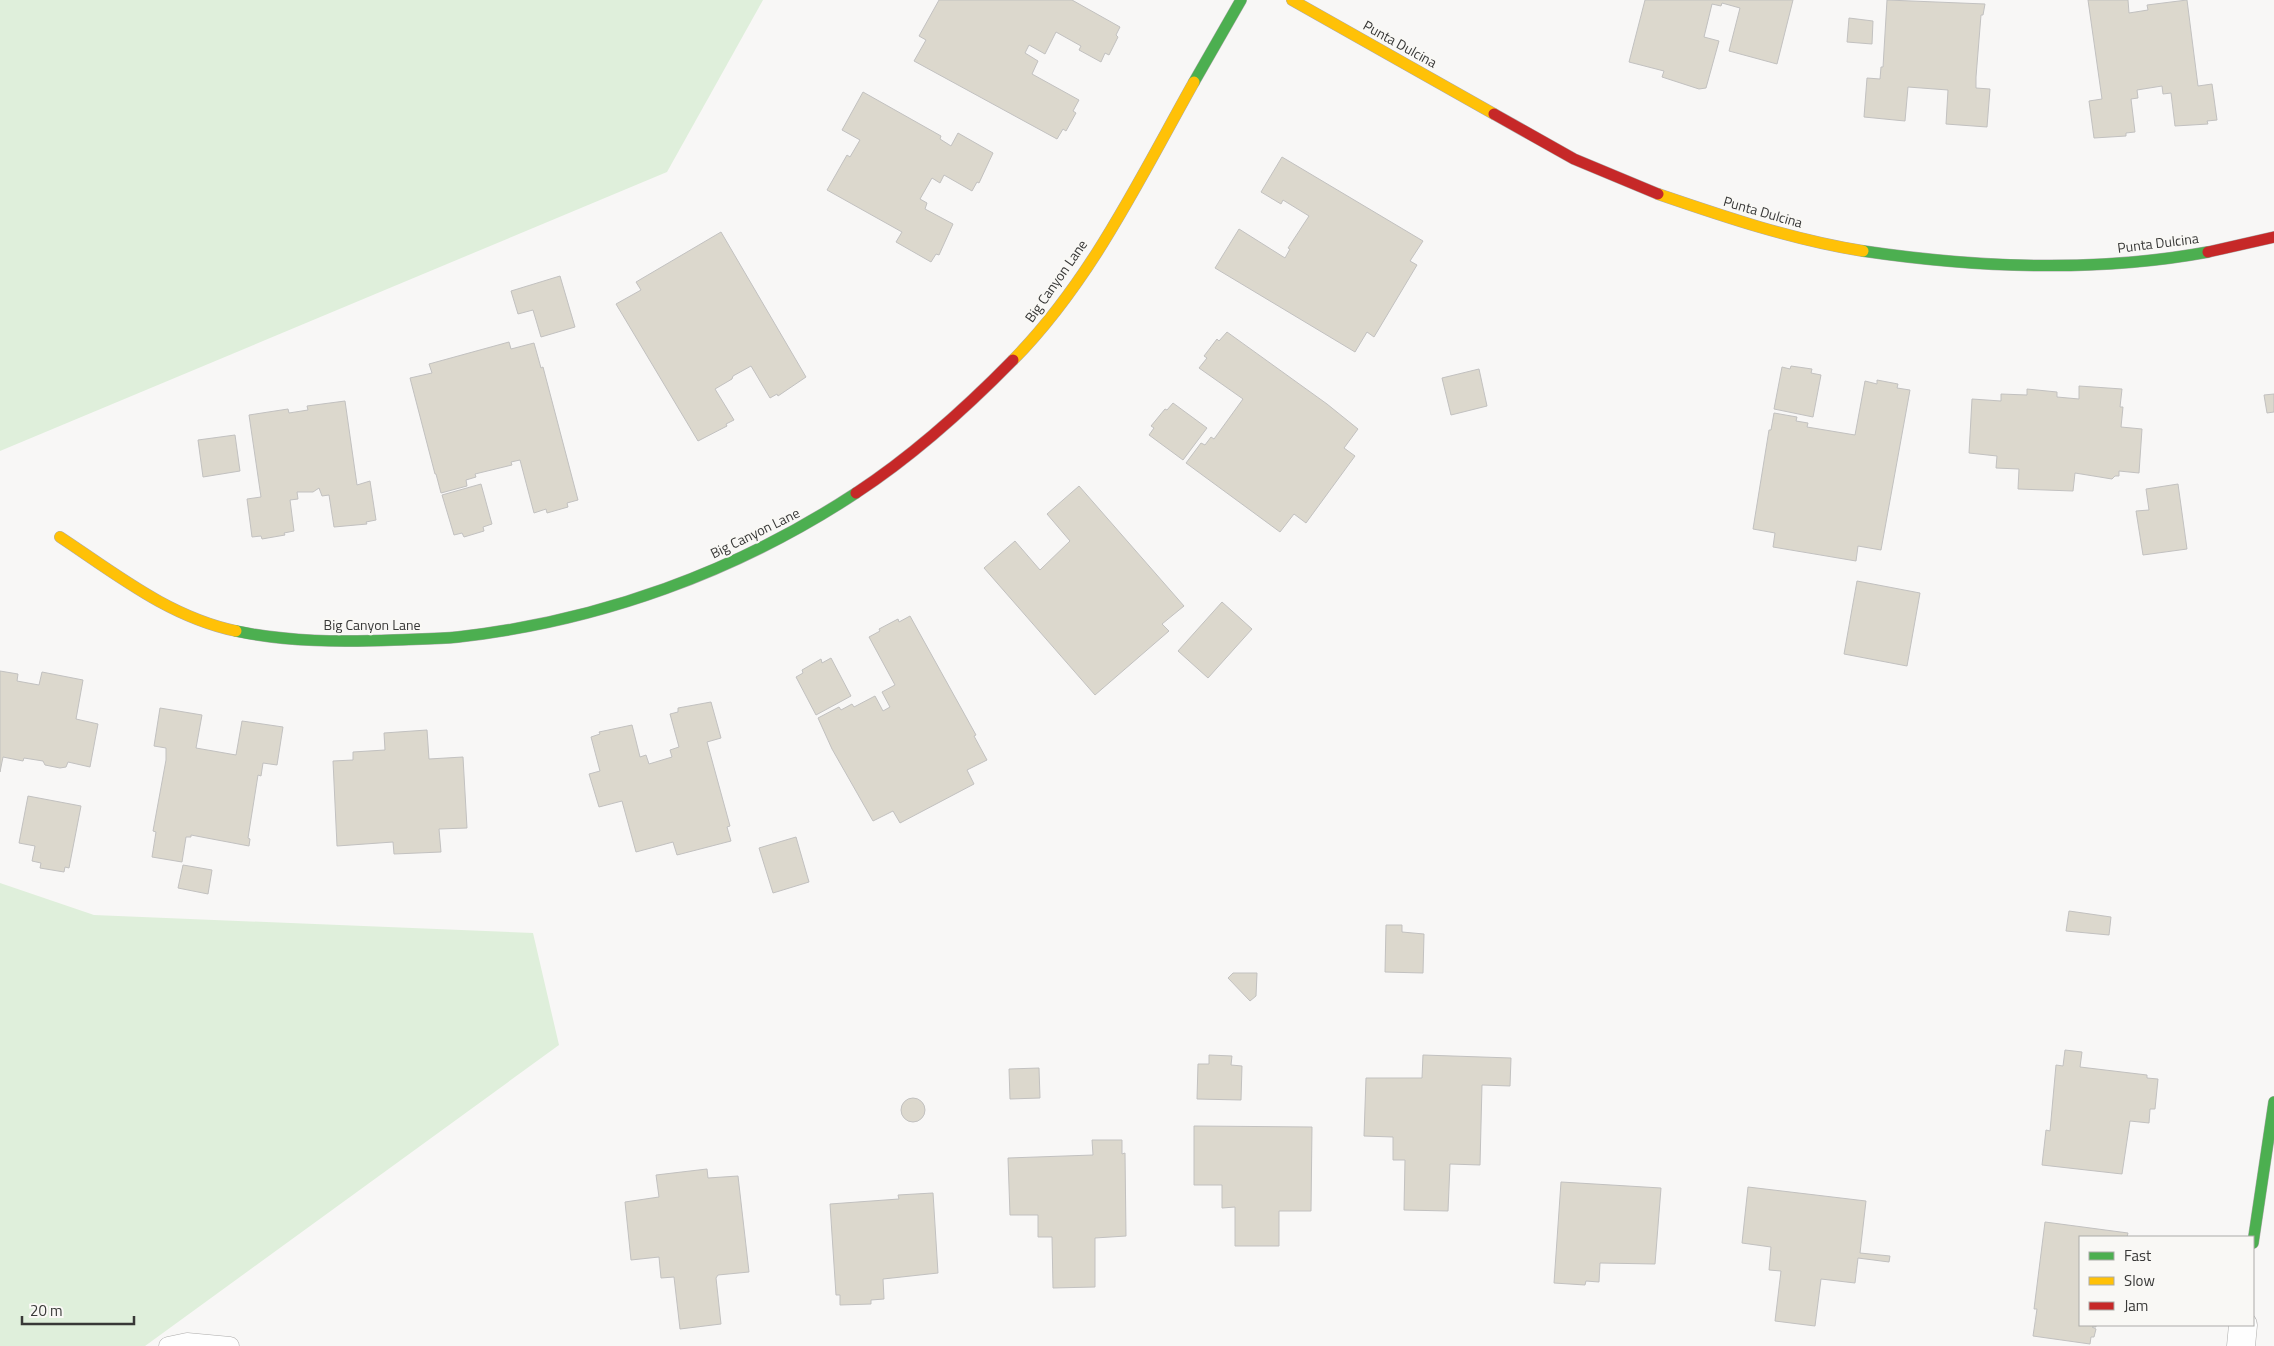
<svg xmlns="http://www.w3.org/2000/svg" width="2274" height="1346" viewBox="0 0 2274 1346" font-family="'Titillium Web',sans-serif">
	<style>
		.green { fill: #dfefdb }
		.building { fill: #dcd8cd; stroke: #c2c1c0 }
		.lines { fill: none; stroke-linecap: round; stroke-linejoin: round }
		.lane-casing { stroke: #adacab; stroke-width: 19 }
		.street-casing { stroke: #adacab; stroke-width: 29 }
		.fast-casing { stroke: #adacab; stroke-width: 12 }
		.slow-casing { stroke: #adacab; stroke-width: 12 }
		.jam-casing { stroke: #adacab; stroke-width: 12 }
		.lane { stroke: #fefefe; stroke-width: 18 }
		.street { stroke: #fefefe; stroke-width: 28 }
		.fast { stroke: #4caf50; stroke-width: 11 }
		.slow { stroke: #ffc107; stroke-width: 11 }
		.jam { stroke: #c62828; stroke-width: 11 }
		.labels { text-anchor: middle; stroke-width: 4.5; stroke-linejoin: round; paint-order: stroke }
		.street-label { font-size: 14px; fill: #383837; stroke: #f9f8f5 }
	</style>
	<rect width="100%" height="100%" fill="#f8f7f6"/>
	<!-- green -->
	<g class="green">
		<path d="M0,0h763l-96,172 -667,279z"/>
		<path d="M0,883l94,32 439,18 26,112 -414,301h-145z"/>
	</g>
	<!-- building -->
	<g class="building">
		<path d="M939,0h133l48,27 -4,8 2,2 -9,18 -4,-2 -4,9 -22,-12 2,-4 -25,-14 -11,22 -16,-9 -4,8 13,8 -6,13 47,26 -6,11 3,2 -10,18 -3,-2 -6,10 -143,-78 12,-21 -7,-4z"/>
		<path d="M1645,0h148l-16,64 -48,-13 11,-43 -18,-5 -1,3 -9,-2 -8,33 15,4 -13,47 -7,1 -37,-12 2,-6 -35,-9z"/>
		<path d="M1887,0l98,4 -2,11h-2l-5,62v11l14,1 -3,38 -41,-3 2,-34 -40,-3 -3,34 -41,-4 3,-39 13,1 1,-12h2z"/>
		<path d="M2088,0h40l1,13 19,-3 -1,-5 40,-5 11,86 14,-2 5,36 -10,1 1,3 -33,2 -4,-33 -8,1 -1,-8 -25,4 1,8 -7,1 4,33 -9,1v3l-32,2 -5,-37 13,-2z"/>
		<path d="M1849,18l24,3 -1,23 -25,-2z"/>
		<path d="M863,92l78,44 -1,3 11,7 7,-13 35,20 -14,30 -2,-1 -5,9 -28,-16 -4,8 -8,-5 -12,21 7,4 -2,6 28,15 -14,31 -3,-1 -5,8 -35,-20 6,-10 -75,-42 20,-35 3,2 10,-17 -18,-10z"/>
		<path d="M1282,157l141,84 -13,20 7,4 -43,72 -7,-5 -12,20 -140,-84 24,-39 46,29 5,-9 -2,-1 21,-32 -26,-16 -2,4 -20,-12z"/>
		<path d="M721,232l85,145 -28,19 -1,-2 -7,4 -19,-32 -18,10 -1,3 -17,10 19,31 -8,4 1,2 -29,15 -82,-137 25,-14 -5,-8z"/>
		<path d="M560,276l15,51 -34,10 -8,-27 -15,4 -7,-23z"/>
		<path d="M1227,332l100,72 31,25 -14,19 11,8 -49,67 -12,-9 -14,18 -94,-69 15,-20 4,2 6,-8 3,2 29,-40 -44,-31 8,-10 -3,-2 13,-17 2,2z"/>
		<path d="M509,342l2,7 23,-6 7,25 2,-1 35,133 -11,3 1,4 -21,6 -1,-4 -12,4 -14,-53 -9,2 1,3 -37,9 1,3 -10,3 1,6 -26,7 -5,-19h-1l-25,-96 22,-5 -3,-9z"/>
		<path d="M1791,366l21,3 -1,4 10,2 -8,42 -39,-8 8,-42 8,2z"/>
		<path d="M1479,369l8,37 -36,9 -9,-37z"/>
		<path d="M1877,380l21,4 -1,4 13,2 -29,160 -23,-4 -2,15 -83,-14 2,-14 -22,-4 16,-99h2l3,-17 23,4 -1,4 12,2 -1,4 48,8 10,-54 12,3z"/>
		<path d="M2079,386l43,3 -2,18h3l-2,20 21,2 -3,44 -20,-2v5h-4l-3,3 -37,-6 -2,18 -55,-2 1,-20 -23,-1 1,-12 -28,-3 3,-54 29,2v-7l26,1v-6l30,3v5l22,2z"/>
		<path d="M2274,394v18l-7,1 -3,-18z"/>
		<path d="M345,401l12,84 13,-4 6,39 -10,2 1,2 -33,3 -5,-32 -7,1 -3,-8 -6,4h-16l1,7 -8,1 4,31 -10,2 1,2 -23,4 -1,-3 -9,1 -5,-38 14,-2 -12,-82 39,-6 1,4 19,-3 -1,-4z"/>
		<path d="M1173,403l34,25 -24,32 -34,-25 5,-7 -3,-2 14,-17 2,1z"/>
		<path d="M235,435l5,36 -37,6 -5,-37z"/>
		<path d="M481,484l11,40 -9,3 1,4 -20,6 -2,-4 -8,2 -12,-40z"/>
		<path d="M2178,484l9,65 -44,6 -7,-44 13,-1 -3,-21z"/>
		<path d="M1079,486l105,120 -22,18 7,7 -74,64 -111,-127 31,-27 25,29 30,-29 -23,-27z"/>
		<path d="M1857,581l63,12 -13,73 -63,-12z"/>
		<path d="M1222,602l30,27 -44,49 -30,-27z"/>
		<path d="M910,616l66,119 -2,1 13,24 -20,10 7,14 -74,39 -7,-12 -20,10 -41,-72 -14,-31 21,-11 2,3 11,-6 2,3 21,-11 8,15 7,-4 -8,-15 13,-7 -26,-48 11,-6 -1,-2 19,-10 1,3z"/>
		<path d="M831,658l20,38 -35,19 -20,-38 7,-4 -1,-3 19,-11 1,4z"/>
		<path d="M0,671l18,3 -1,7 22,4 3,-13 41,8 -7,39 22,5 -8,43 -22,-5 -2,5 -6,1 -15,-3 -2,-4 -19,-3 -1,3 -20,-4 -3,15z"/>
		<path d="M711,702l10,36 -14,4 23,84 -3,1 4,14 -54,14 -4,-13 -37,10 -14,-51 -23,6 -10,-33 11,-3 -9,-34 9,-3 -1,-2 33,-7 8,32 6,-2 3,9 23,-7 -2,-7 9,-3 -9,-33 8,-2v-4z"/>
		<path d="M160,708l42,7 -6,33 40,7 6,-34 41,6 -6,38 -14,-2 -2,13 -3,-1 -10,63 2,1 -1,7 -58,-11v2h-5l-4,25 -30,-5 4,-25 -3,-1 13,-71v-12l-12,-2z"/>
		<path d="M427,730l2,29 34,-2 4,71 -28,1 2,23 -47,2 -1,-12 -56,4 -4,-85 20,-1v-8l32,-2 -1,-17z"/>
		<path d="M28,796l53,10 -12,62 -4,-1 -1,5 -24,-4 1,-5 -9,-2 3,-15 -16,-3z"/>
		<path d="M796,837l13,45 -36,11 -14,-45z"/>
		<path d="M183,865l29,5 -4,24 -30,-6z"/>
		<path d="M2069,911l42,6 -2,18 -43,-4z"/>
		<path d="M1386,925h16v7l22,2 -1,39 -38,-1z"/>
		<path d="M1233,973h24l-1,23 -6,5 -22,-23z"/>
		<path d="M2065,1050l17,2 -2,15 67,8v3l11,1 -3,30h-5l-1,14 -19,-2 -8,53 -80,-9 4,-35 4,1 6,-66 7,1z"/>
		<path d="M1209,1055l23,1 -1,9 11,1 -1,34 -44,-1 1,-35h11z"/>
		<path d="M1423,1055l88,3 -1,28 -28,-1 -2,80 -30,-1 -2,47 -44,-1 1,-50h-12v-23l-29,-1 2,-58h56z"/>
		<path d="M1039,1068l1,30 -30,1 -1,-30z"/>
		<circle cx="913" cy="1110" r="12"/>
		<path d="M1194,1126l118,1 -1,84h-32v35h-44v-39l-13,1v-23h-28z"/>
		<path d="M1092,1140h30v14l3,-1 1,83 -31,2v49l-42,1 -1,-51h-14v-22h-28l-2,-57 85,-3z"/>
		<path d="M707,1169l1,9 30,-2 11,96 -31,3 -2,3 5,46 -41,5 -6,-52 -13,1 -2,-21 -28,3 -6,-58 34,-5 -3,-22z"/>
		<path d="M1561,1182l100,6 -6,76 -55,-1 -1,19 -13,-1 -1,4 -31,-2z"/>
		<path d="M1748,1187l118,14 -6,52 30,3 -1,6 -31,-4 -3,25 -34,-4 -6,47 -40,-5 6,-50 -12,-1 2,-23 -29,-4z"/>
		<path d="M933,1193l5,80 -55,6 1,20 -13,1v4l-31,1v-10h-4l-6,-91 69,-5 -1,-4z"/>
		<path d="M2045,1222l83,11 -1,4h-47v88h16v2h-4l4,2 -2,8h-3l-1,7 -57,-8 4,-27h-3z"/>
	</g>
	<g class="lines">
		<defs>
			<path id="lane" d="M168,1346l19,-4 43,4"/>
			<path id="street" d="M2241,1346l2,-21"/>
			<g id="fast">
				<path d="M1194,82l47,-82"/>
				<path d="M1863,251c115,17 231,22 345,1"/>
				<path d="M236,631c51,11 105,11 158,9 21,-1 43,-1 64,-3 142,-16 278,-65 398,-144"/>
				<path d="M2253,1243l21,-141"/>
			</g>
			<g id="slow">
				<path d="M1292,0l202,114"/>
				<path d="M1658,194c67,23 135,46 205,57"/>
				<path d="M1013,360c78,-79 127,-182 181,-278"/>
				<path d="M60,537c56,37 109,80 176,94"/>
			</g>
			<g id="jam">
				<path d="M1494,114l80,45 84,35"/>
				<path d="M2208,252l66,-15"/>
				<path d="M856,493c58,-38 108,-83 157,-133"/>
			</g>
		</defs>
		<!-- lane casing -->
		<use href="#lane" class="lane-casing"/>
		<!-- street casing -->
		<use href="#street" class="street-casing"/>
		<!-- fast casing -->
		<use href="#fast" class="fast-casing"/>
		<!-- slow casing -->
		<use href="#slow" class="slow-casing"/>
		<!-- jam casing -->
		<use href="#jam" class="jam-casing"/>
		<!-- lane -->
		<use href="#lane" class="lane"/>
		<!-- street -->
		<use href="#street" class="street"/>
		<!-- fast -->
		<use href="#fast" class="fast"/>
		<!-- slow -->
		<use href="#slow" class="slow"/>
		<!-- jam -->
		<use href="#jam" class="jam"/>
	</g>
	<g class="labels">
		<!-- street labels -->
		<g class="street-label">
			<text transform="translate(1400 44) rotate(29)" y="5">Punta Dulcina</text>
			<text transform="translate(1763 212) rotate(16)" y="5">Punta Dulcina</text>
			<text transform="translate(2158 243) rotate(-7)" y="5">Punta Dulcina</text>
			<text transform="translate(1056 281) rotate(-55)" y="5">Big Canyon Lane</text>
			<text transform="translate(755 533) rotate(-26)" y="5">Big Canyon Lane</text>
			<text x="372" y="630">Big Canyon Lane</text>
		</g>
	</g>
	<!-- legend -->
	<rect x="2079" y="1236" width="175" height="90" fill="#f9f8f5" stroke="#acaba9"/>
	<rect x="2089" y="1252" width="25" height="8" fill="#4caf50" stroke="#acaba9"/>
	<text x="2124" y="1261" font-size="15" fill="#383837">Fast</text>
	<rect x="2089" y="1277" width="25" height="8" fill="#ffc107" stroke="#acaba9"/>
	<text x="2124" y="1286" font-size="15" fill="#383837">Slow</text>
	<rect x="2089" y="1302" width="25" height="8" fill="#c62828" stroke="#acaba9"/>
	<text x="2124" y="1311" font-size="15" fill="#383837">Jam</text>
	<!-- scale -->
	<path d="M22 1316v8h112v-8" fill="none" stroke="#383837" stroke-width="2.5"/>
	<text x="30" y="1316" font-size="15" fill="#383837" stroke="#f9f8f5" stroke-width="4" paint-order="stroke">20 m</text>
</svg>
